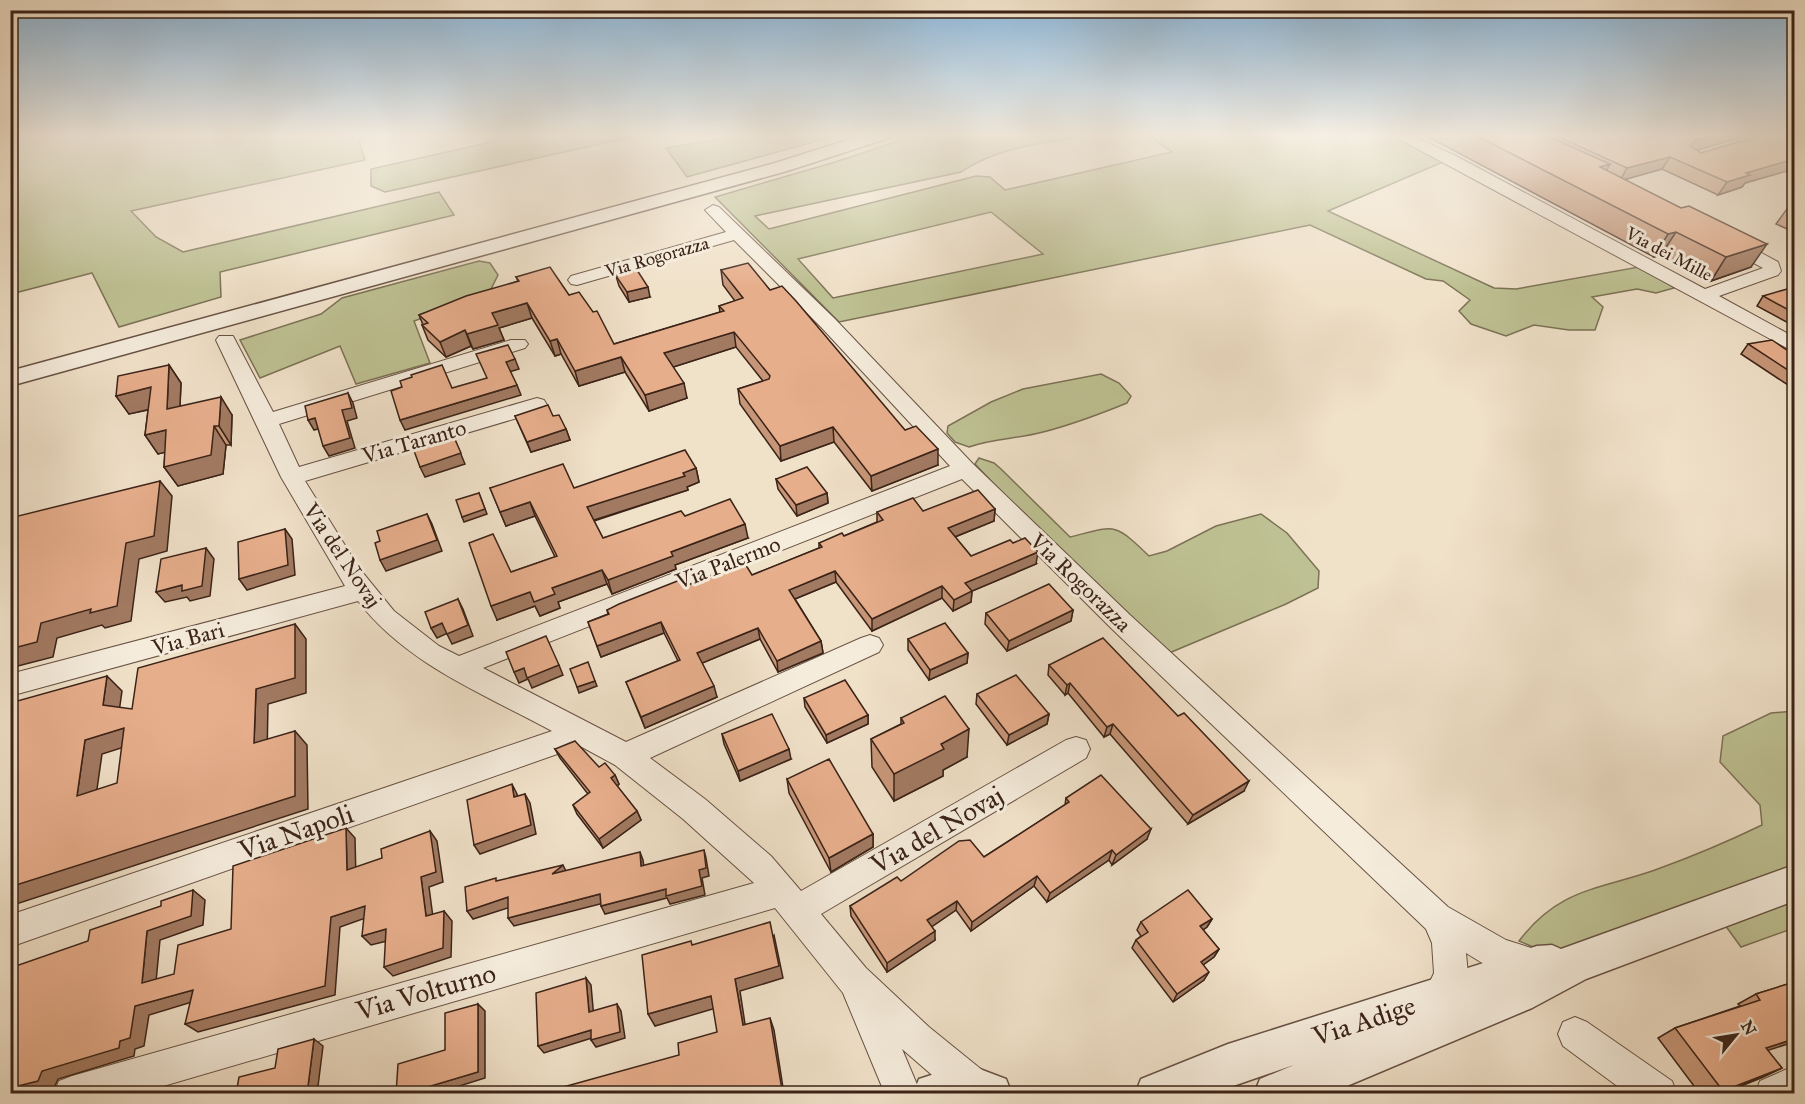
<svg xmlns="http://www.w3.org/2000/svg" width="1805" height="1104" viewBox="0 0 1805 1104" font-family="'IM FELL Great Primer',serif">
	<style>
		.green { fill: #bec193; stroke: #7c7256; stroke-width: 1.5; fill-rule: evenodd }
		.lines { fill: none; stroke-linecap: round; stroke-linejoin: round }
		.minor-casing { stroke: #685244; stroke-width: 2 }
		.tertiary-casing { stroke: #685244; stroke-width: 3 }
		.minor { fill: #f5ecdc; fill-rule: evenodd }
		.tertiary { fill: #f5ecdc; fill-rule: evenodd }
		.wall { fill: #c79678; stroke: #3b2318; stroke-width: 1.5 }
		.shaded-wall { fill: #a27a62; stroke: #3b2318; stroke-width: 1.5 }
		.building { fill: #e7ae8c; stroke: #3b2318; stroke-width: 1.5; fill-rule: evenodd }
		.labels { text-anchor: middle; stroke-width: 6; stroke-linejoin: round; paint-order: stroke }
		.far-street-label { font-size: 18px; fill: #3b2318; stroke: #f5ecdc }
		.street-label { font-size: 22px; fill: #3b2318; stroke: #f5ecdc }
		.near-street-label { font-size: 27px; fill: #3b2318; stroke: #f5ecdc }
	</style>
	<rect width="100%" height="100%" fill="#f0e1c9"/>
	<filter id="stains"><feTurbulence type="fractalNoise" baseFrequency=".00333" numOctaves="4"/><feColorMatrix values="0 0 0 0 .2 0 0 0 0 .09 0 0 0 0 .02 0 0 0 .5 -.17"/></filter>
	<radialGradient id="worn" r=".72"><stop offset=".6" stop-color="#630" stop-opacity="0"/><stop offset="1" stop-color="#630" stop-opacity=".3"/></radialGradient>
	<!-- green -->
	<g class="green">
		<path d="M11,134h346l8,26 -234,51 25,26 27,15 256,-60 15,23 -234,57 1,25 -102,30 -27,-54 -81,21z"/>
		<path d="M527,134h118l-260,58 -14,-6v-17z"/>
		<path d="M751,134h91l-155,43 -21,-29z"/>
		<path d="M920,134h181c-47,8 -99,10 -140,38l-206,44 14,13 207,-53 14,1 15,13 167,-38 -26,-18h242l55,28 -115,49 166,77 22,1 123,-22 15,6 20,15 -18,5 -19,-4 -45,8 11,10 -8,23h-26l-35,-5 -28,11 -35,-12 -12,-13 11,-11 -27,-19 -17,-2 -116,-54 -471,97 -124,-125 117,-34zM991,212l52,42 -210,44 -35,-39z"/>
		<path d="M479,261l11,2 8,12 -10,20 -74,26 16,42 -74,21 -16,-38 -80,32 -20,-38 81,-26 21,-16z"/>
		<path d="M1101,374l18,9 12,13 -4,7c-27,11 -56,22 -84,29 -25,7 -50,6 -74,15l-14,-5 -8,-9 1,-7 43,-24 32,-13z"/>
		<path d="M979,458l15,5 7,6 69,68c45,-11 43,-16 79,19l18,-5 49,-25 45,-12 26,19 32,38 -1,17 -32,16 -117,49 -175,-169 -19,-20z"/>
		<path d="M1794,711v154l-245,89 -30,-13c40,-53 79,-51 136,-71 36,-13 72,-28 107,-45l-2,-20 -40,-43 3,-26 48,-23z"/>
		<path d="M1794,900v28l-53,19 -16,-22z"/>
	</g>
	<g class="lines">
		<defs>
			<g id="minor">
				<path d="M1390,134h18l48,22 249,133 58,-21 -41,-22 -2,-4 2,-4h12l44,24 3,9 -3,4 -59,21 75,41v13l-7,-2z"/>
				<path d="M713,205l6,2 116,112 138,145 157,151 318,292 58,33 41,13 5,12 -5,12c-26,10 -59,-10 -81,-24l2,22 -16,34 -12,5 -12,-5 -5,-12 11,-24 -2,-30 -6,-14 -314,-300 -150,-150 -479,189 143,74 235,-104 9,-3 9,3 4,7 -4,7 -229,106 55,41 66,57 30,35 265,-151 10,-3 10,3 4,9 -4,9 -265,156 45,54 63,59 58,47 5,13 -3,7h-35l-52,-45 19,45h-36l-42,-101 -68,-85 -639,186h-82l5,-13 13,-5 682,-193 -71,-64 -68,-54 -35,-19 -570,201v-32l542,-184c-68,-37 -146,-67 -194,-130l-348,95v-22l335,-88 -64,-109 -65,-137 3,-4h14l40,76 238,-72h14l3,4 -3,4 -246,76 20,43 231,-67 7,-2 7,2 3,5 -3,5 -239,71 54,87 35,43 45,35 20,10 491,-190 -129,-139 -87,-87 -157,45 -6,-1 -3,-4 3,-4 155,-44 -21,-22z"/>
				<path d="M1575,1017l12,5 85,59 5,13h-49l-65,-48 -5,-12 5,-12z"/>
				<path d="M1794,1066v28h-39l5,-13z"/>
			</g>
			<g id="tertiary">
				<path d="M867,134h25l-3,4 -102,33 -777,215v-15l765,-208z"/>
				<path d="M1794,865v36l-208,78 -54,29 -204,86h-74l6,-15 34,-14 -84,29h-75l6,-15 87,-35 309,-98 15,-1 9,4z"/>
				<path d="M956,1067l21,1 29,11 6,15h-99l6,-15z"/>
			</g>
		</defs>
		<!-- minor casing -->
		<use href="#minor" class="minor-casing"/>
		<!-- tertiary casing -->
		<use href="#tertiary" class="tertiary-casing"/>
		<!-- minor -->
		<use href="#minor" class="minor"/>
		<!-- tertiary -->
		<use href="#tertiary" class="tertiary"/>
	</g>
	<!-- wall -->
	<g class="wall">
		<path d="M1423,134h236l-10,2 3,2 16,-4h84l-55,16 4,3 93,-19v35l-49,14 -3,4 -24,8 -56,-26 -38,10 127,88 -40,14 -50,-26 -7,2z"/>
		<path d="M1794,204v28l-18,-8 13,-18z"/>
		<path d="M721,270l49,20 168,175 -66,26 -38,-49 -53,19 -41,-57 -2,-15 25,-8 -27,-34 -63,20 14,31 -38,13 -24,-39 -46,14 -18,-32 -6,2 -23,-38 -33,10 5,12 -31,9 -2,-3 -25,11 -18,-17 -6,-15h1l-4,-10 99,-34 -2,-4 53,18 45,49 106,-32 -1,-6 16,-5 -12,-16z"/>
		<path d="M616,276l34,21 -21,5 -10,-16z"/>
		<path d="M1794,293v33l-37,-20 6,-10z"/>
		<path d="M1748,344l46,11v34l-53,-35z"/>
		<path d="M169,365l12,18 -1,23 52,9 -1,30h-5l-3,29 -45,12 -14,-19 1,-15 -7,2 -13,-19 3,-25 -19,4 -13,-18z"/>
		<path d="M515,416h38l13,13 4,11 -39,12z"/>
		<path d="M696,468l3,14 -12,5 1,3 -94,31 9,17 82,-22 63,22 -73,27 1,4 -64,25 -5,-10 -49,18 2,6 -20,8 -5,-10 -38,14 14,-48 44,-15 -20,-41 -29,10 -16,-38h84z"/>
		<path d="M776,479l51,14 1,10 -31,13 -19,-27z"/>
		<path d="M995,509l-1,12 -39,16 16,19 65,8 -64,27 -1,11 -18,9 -11,-13 -70,33 -36,-49 -41,17 26,42 2,12 -45,19 -18,-33 -58,24 15,34 -72,31 -19,-46 52,-21 -14,-28 -63,24 -13,-35 20,-8 -1,-4 81,-25 64,-10 67,-27v-5l25,-7 33,-14v-10z"/>
		<path d="M1073,610l-2,11 -64,30 -22,-27 1,-11z"/>
		<path d="M908,639l60,14 -1,10 -38,17 -21,-30z"/>
		<path d="M1049,665l195,126 -56,33 -78,-90 -6,3 -36,-44 -3,2 -17,-20z"/>
		<path d="M977,694l72,20 -2,10 -40,21 -31,-41z"/>
		<path d="M804,698l64,17v9l-41,19 -22,-36z"/>
		<path d="M901,718l66,39 -24,13v6l-49,25 -22,-34 -1,-28 30,-15z"/>
		<path d="M722,734l69,25 -51,22 -16,-37z"/>
		<path d="M555,749l60,26 4,9 -2,2 20,25 4,9 -38,28 -26,-34 -4,-9 15,-11 -28,-36z"/>
		<path d="M787,779l86,55v13l-42,25 -42,-79z"/>
		<path d="M1066,798l81,41 -35,26 -3,-5 -62,42 -13,-16 -63,45 -15,-21 -24,16 3,14 -48,32 -36,-56 -1,-10 51,-25 83,-24 81,-52z"/>
		<path d="M1212,919l-5,8 -4,3 16,19 -5,8 -11,8 1,15 -31,22 -41,-54 4,-8 5,-4 -4,-6 4,-8z"/>
		<path d="M1794,982l-26,69 14,17 -19,9 -42,17h-21l-42,-56 17,-10 65,-22 -2,-2 18,-10z"/>
	</g>
	<!-- shaded-wall -->
	<g class="shaded-wall">
		<path d="M1641,134h18l-21,5z"/>
		<path d="M1718,134h34l-65,19 3,-7 5,-6z"/>
		<path d="M1670,157l-8,12 -42,12 7,-13z"/>
		<path d="M1794,159v10l-49,14 -3,4 -24,8 9,-13 19,-9z"/>
		<path d="M1610,164l-12,22 2,-19z"/>
		<path d="M1676,232l-15,23 -7,2 14,-23z"/>
		<path d="M1767,244l-16,23 -40,14 15,-24z"/>
		<path d="M648,287l2,10 -21,5 -2,-10z"/>
		<path d="M527,303l5,15 -33,10 5,12 -31,9 -6,-15 25,-21z"/>
		<path d="M465,330l6,16 -25,11 -6,-15z"/>
		<path d="M734,332l2,15 -69,22 -3,-16z"/>
		<path d="M557,339l4,15 -6,2 -5,-15z"/>
		<path d="M621,357l4,15 -46,14 -4,-15z"/>
		<path d="M515,359l4,10 -10,3 -3,-10z"/>
		<path d="M169,365l12,18 -2,44 -12,-18z"/>
		<path d="M684,383l3,15 -38,13 -4,-16z"/>
		<path d="M517,385l4,10 -116,35 -5,-10z"/>
		<path d="M151,387l13,19 -35,8 -13,-18z"/>
		<path d="M348,393l5,10 4,15 -10,3 8,27 -26,8 -6,-10 19,-36z"/>
		<path d="M221,397l11,18 -1,30 -12,-19z"/>
		<path d="M315,418l6,10 -7,2 -6,-10z"/>
		<path d="M214,426l12,19 -3,29 -45,12 -14,-19z"/>
		<path d="M833,427l1,15 -53,19 -1,-15z"/>
		<path d="M566,429l4,11 -39,12 -4,-10z"/>
		<path d="M166,430l13,19 -21,5 -13,-19z"/>
		<path d="M453,435l12,29 -40,13 -5,-10z"/>
		<path d="M938,449v16l-66,26 -1,-15z"/>
		<path d="M696,468l3,14 -12,5 1,3 -97,31 -4,-14z"/>
		<path d="M160,481l12,15 -5,55 -28,8 -8,62 -26,7 -3,-3 -45,13 -4,19 -43,11v-19l31,-26z"/>
		<path d="M479,493l8,21 -23,8 -2,-5z"/>
		<path d="M827,493l1,10 -31,13 -1,-11z"/>
		<path d="M530,502l5,14 -29,10 -6,-14z"/>
		<path d="M995,509l-1,12 -47,19 1,-12z"/>
		<path d="M427,514l5,10 10,27 -56,20 -6,-11z"/>
		<path d="M745,524l3,14 -73,27 1,4 -64,25 -4,-14 63,-28z"/>
		<path d="M285,529l7,10 3,36 -48,15 -8,-11z"/>
		<path d="M206,548l8,11 -4,37 -20,5 -3,-4 -22,5 -9,-10 26,-7z"/>
		<path d="M1038,552l-2,12 -64,27 -1,11 -18,9 1,-11 11,-17z"/>
		<path d="M602,570l5,14 -49,18 2,6 -20,8 -5,-10 -38,14 -6,-14 39,-14 22,-4z"/>
		<path d="M835,571l1,11 -46,19 -1,-11z"/>
		<path d="M942,586v12l-70,33v-12z"/>
		<path d="M458,599l5,10 10,27 -21,8 -5,-10z"/>
		<path d="M1073,610l-2,11 -64,30 2,-10z"/>
		<path d="M661,622l3,11 -63,24 -4,-11z"/>
		<path d="M442,623l6,10 -11,5 -6,-10z"/>
		<path d="M295,624l11,15v54l-38,11 -1,54 -13,-15 2,-54z"/>
		<path d="M758,628l2,11 -60,25 -3,-11z"/>
		<path d="M821,641l2,12 -45,19 -1,-11z"/>
		<path d="M968,653l-1,10 -38,17 1,-10z"/>
		<path d="M559,665l4,10 -31,13 -4,-9 -9,4 -5,-11 10,-4z"/>
		<path d="M107,676l15,15 -4,28 -15,-14z"/>
		<path d="M595,681l2,5 -18,7 -2,-6z"/>
		<path d="M1070,683l-2,10 -3,2 2,-10z"/>
		<path d="M714,686l3,11 -72,31 -4,-11z"/>
		<path d="M1049,714l-2,10 -40,21 2,-10z"/>
		<path d="M868,715v9l-41,19 -1,-8z"/>
		<path d="M1113,724l-3,10 -6,3 3,-10z"/>
		<path d="M124,728l16,14 -38,12 -8,56 -17,-14 8,-56z"/>
		<path d="M969,729l-2,28 -24,13v6l-49,25v-27l47,-30z"/>
		<path d="M295,731l12,14 1,64 -298,97v-19z"/>
		<path d="M789,749l2,10 -51,22 -2,-10z"/>
		<path d="M615,775l4,9 -4,4 -4,-10z"/>
		<path d="M1249,781l-5,10 -56,33 5,-9z"/>
		<path d="M512,784l5,10 3,13 -6,-10z"/>
		<path d="M525,794l5,9 6,31 -56,20 -6,-9z"/>
		<path d="M637,811l4,9 -38,28 -4,-9z"/>
		<path d="M346,828l9,10 1,42 -9,-10z"/>
		<path d="M1151,829l-4,10 -35,26 4,-10z"/>
		<path d="M430,831l7,10 6,41 -14,5 5,38 -8,-9 -5,-39z"/>
		<path d="M873,834v13l-42,25 -2,-14z"/>
		<path d="M704,850l2,8 3,18 -7,2 3,17 -35,9 -3,-6 -62,16 -4,-8 65,-17 33,-19z"/>
		<path d="M1112,850l-3,10 -62,42 3,-9z"/>
		<path d="M640,852l3,8 2,14 -4,-8z"/>
		<path d="M563,865l4,8 -15,1z"/>
		<path d="M1037,876l-3,10 -63,45 1,-9z"/>
		<path d="M193,890l12,10 -2,25 -43,15 -5,52 -13,-9 5,-52z"/>
		<path d="M600,894l4,9 -90,23 -6,-8z"/>
		<path d="M508,897l6,9 -41,13 -6,-8z"/>
		<path d="M957,901l-1,9 -29,20v-10z"/>
		<path d="M365,906l9,9 -34,12 -5,68 -137,37 -13,-8 146,-107z"/>
		<path d="M444,911l8,10 -1,36 -58,19 -9,-9z"/>
		<path d="M1212,919l-5,8 -11,8 4,-9z"/>
		<path d="M386,929l9,10 -24,6 -9,-9z"/>
		<path d="M935,931v9l-48,32v-9z"/>
		<path d="M774,935l9,43 -43,13 7,46 -4,-12 -8,-46z"/>
		<path d="M1219,949l-5,8 -18,13 5,-8z"/>
		<path d="M1209,972l-5,8 -31,22 4,-8z"/>
		<path d="M586,978l5,7 3,34 -5,-7z"/>
		<path d="M193,990l12,8 -56,17 -5,31 -9,3 -1,7 -76,23 -4,9 -22,6h-22v-6l32,-17 78,-30 15,-35z"/>
		<path d="M711,996l5,12 -61,18 -7,-12z"/>
		<path d="M478,1004l7,7v67l-51,16h-30l74,-22z"/>
		<path d="M617,1004l4,7 4,27 -29,9 -5,-7z"/>
		<path d="M770,1018l4,12 10,64h-16z"/>
		<path d="M591,1030l4,7 -51,16 -6,-7z"/>
		<path d="M314,1039l9,7 -6,48h-10z"/>
		<path d="M1794,1039v3l-47,15 19,-9z"/>
		<path d="M1782,1068l-19,9 -42,17h-2z"/>
	</g>
	<!-- building -->
	<g class="building">
		<path d="M1473,134h70l67,30 -10,3 81,41 8,-2 78,38 -41,13 -50,-25 -8,2z"/>
		<path d="M1552,134h92l8,4 16,-4h50l-23,6 -5,6 11,7 64,-19h29v25l-48,14 4,2 -23,7 -57,-25 -43,11z"/>
		<path d="M748,263l22,27 12,-4 14,15 109,129 11,-4 22,23 -67,27 -38,-49 -53,19 -42,-57 31,-10 1,-3 -36,-44 -70,21 20,30 -39,12 -24,-38 -46,14 -18,-32 -7,2 -23,-38 -35,10 6,12 -31,9 -2,-4 -25,12 -18,-17 6,-2 -9,-8 47,-19 53,-15 -3,-4 34,-10 19,28 10,-3 14,20 4,-1 17,33 110,-33 -5,-5 24,-8 -22,-28z"/>
		<path d="M637,270l11,17 -21,5 -11,-16z"/>
		<path d="M1787,289l7,4v20l-31,-17z"/>
		<path d="M1772,340l22,15v19l-46,-30z"/>
		<path d="M508,345l7,14 -9,3 11,23 -117,35 -9,-29 11,-4 -2,-6 12,-4 -1,-2 31,-10 10,23 35,-10 -11,-24z"/>
		<path d="M169,365l-2,44 54,-12 -2,29h-5l-3,29 -47,12 2,-37 -21,5 6,-48 -35,9 2,-20z"/>
		<path d="M348,393l4,15 -10,2 8,28 -27,8 -8,-28 -7,2 -3,-14z"/>
		<path d="M548,405l5,11 6,-1 7,14 -39,13 -12,-26z"/>
		<path d="M453,435l8,18 -41,14 -7,-19z"/>
		<path d="M685,450l11,18 -13,5 2,3 -98,31 16,31 78,-27 4,5 45,-17 15,25 -74,28 2,4 -65,24 -6,-10 -50,18 3,6 -21,8 -4,-10 -39,14 -22,-63 24,-9 18,38 46,-16 -27,-54 -30,10 -10,-24 73,-24 11,24z"/>
		<path d="M807,467l20,26 -31,12 -20,-26z"/>
		<path d="M160,481l-6,55 -28,7 -9,63 -27,7 1,-4 -50,14 -4,19 -27,7v-131z"/>
		<path d="M978,490l17,19 -47,19 23,28 39,-16 3,3 12,-5 13,14 -73,31 7,8 -18,9 -12,-14 -70,33 -37,-48 -46,19 32,51 -44,20 -19,-33 -61,25 17,33 -73,31 -15,-35 54,-22 -19,-38 -64,24 -9,-24 21,-8 -2,-4 12,-6 66,-26 3,7 56,-23 8,13 70,-28 -3,-4 23,-10 2,3 39,-16 -6,-8 36,-14 10,13z"/>
		<path d="M479,493l6,16 -23,8 -6,-17z"/>
		<path d="M427,514l10,26 -57,20 -5,-17 5,-2 -3,-10z"/>
		<path d="M285,529l3,36 -49,14 -1,-37z"/>
		<path d="M206,548l-4,38 -20,5v-6l-26,7 5,-33z"/>
		<path d="M1049,584l24,26 -64,31 -23,-28z"/>
		<path d="M458,599l10,26 -21,9 -5,-11 -11,5 -6,-16z"/>
		<path d="M945,623l23,30 -38,17 -22,-31z"/>
		<path d="M295,624v54l-39,11 -2,54 41,-12v65l-285,91v-184l97,-27 -4,29 29,4 6,-41zM124,728l-7,55 -40,13 8,-56z"/>
		<path d="M546,636l13,29 -32,13 -3,-10 -10,4 -8,-20z"/>
		<path d="M1103,638l75,78 6,-3 65,68 -56,34 -80,-91 -6,3 -37,-44 -3,2 -18,-20z"/>
		<path d="M588,662l7,19 -18,6 -7,-18z"/>
		<path d="M1016,675l33,39 -40,21 -32,-41z"/>
		<path d="M845,680l23,35 -42,20 -22,-37z"/>
		<path d="M945,696l24,33 -28,15 3,5 -50,25 -23,-35 33,-16 -3,-5z"/>
		<path d="M772,714l17,35 -51,22 -16,-37z"/>
		<path d="M575,741l24,26 6,-4 10,12 -4,3 26,33 -38,28 -26,-34 17,-13 -35,-43z"/>
		<path d="M829,759l44,75 -44,24 -42,-79z"/>
		<path d="M1101,775l50,54 -35,26 -4,-5 -62,43 -13,-17 -65,46 -15,-21 -30,19 8,11 -48,32 -37,-57 47,-29 4,4 58,-40 11,-1 14,17 85,-55 -3,-4z"/>
		<path d="M512,784l2,13 11,-3 6,31 -57,20 -7,-45z"/>
		<path d="M346,828l1,42 35,-12 -1,-9 49,-18 6,41 -15,5 5,39 18,-5 -1,37 -59,19 2,-38 -24,7 3,-30 -34,11 -6,69 -140,38 8,-34 -58,16 -5,32 -10,3 -1,7 -77,23 -4,10 -28,7v-120l78,-27 2,-11 71,-24v-5l32,-11 -2,26 -44,15 -5,52 32,-9 4,-29 53,-16 2,-63z"/>
		<path d="M704,850l2,18 -7,2 3,16 -36,10v-7l-65,17 -1,-12 -92,24v-21l-41,14 -2,-24 31,-9v3l67,-16 -11,9 88,-22 1,14z"/>
		<path d="M1188,890l24,29 -12,7 19,23 -18,13 8,10 -32,22 -41,-54 12,-8 -7,-10z"/>
		<path d="M770,922l9,44 -44,13 8,46 27,-7 12,72 -14,4h-230l141,-39 -1,-12 39,-11 -6,-36 -63,18 -6,-59 49,-14 1,4z"/>
		<path d="M586,978l3,34 28,-8 3,28 -29,8v-10l-53,16 -2,-53z"/>
		<path d="M1794,982v57l-28,9 16,20 -59,23 -48,-63 85,-28 -4,-6z"/>
		<path d="M478,1004v68l-74,22h-8l2,-30 47,-14v-37z"/>
		<path d="M314,1039l-7,55h-71l3,-17 36,-9 3,-19z"/>
		<path d="M1615,1087l5,7h-19z"/>
	</g>
	<!-- sky -->
	<linearGradient id="sky" x2="0" y2="1"><stop stop-color="#8bb6d9"/><stop offset="0.47" stop-color="#f8f2e7"/><stop offset="1" stop-color="#f8f2e7" stop-opacity="0"/></linearGradient>
	<rect width="1805" height="288" fill="url(#sky)"/>
	<g class="labels">
		<!-- far-street labels -->
		<g class="far-street-label">
			<text transform="translate(1669 254) rotate(28)" y="6">Via dei Mille</text>
			<text transform="translate(657 257) rotate(-16)" y="6">Via Rogorazza</text>
		</g>
		<!-- street labels -->
		<g class="street-label">
			<text transform="translate(414 441) rotate(-16)" y="8">Via Taranto</text>
			<text transform="translate(343 555) rotate(56)" y="8">Via del Novaj</text>
			<text transform="translate(728 562) rotate(-21)" y="8">Via Palermo</text>
			<text transform="translate(1081 582) rotate(44)" y="8">Via Rogorazza</text>
			<text transform="translate(188 638) rotate(-15)" y="8">Via Bari</text>
		</g>
		<!-- near-street labels -->
		<g class="near-street-label">
			<text transform="translate(937 830) rotate(-30)" y="9">Via del Novaj</text>
			<text transform="translate(296 832) rotate(-19)" y="9">Via Napoli</text>
			<text transform="translate(426 992) rotate(-16)" y="9">Via Volturno</text>
			<text transform="translate(1364 1021) rotate(-18)" y="9">Via Adige</text>
		</g>
	</g>
	<!-- margin -->
	<rect width="1805" height="1104" fill="none" stroke="#f0e1c9" stroke-width="36"/>
	<rect x="12" y="12" width="1781" height="1080" fill="none" stroke="#3b2318" stroke-width="3"/>
	<rect x="18" y="18" width="1769" height="1068" fill="none" stroke="#3b2318" stroke-width="1.5"/>
	<!-- north arrow -->
	<g transform="translate(1736 1035) rotate(60)" stroke="#f5ecdc" stroke-width="4.5" paint-order="stroke">
	<path d="M0-4.5L10 22L0 15L-10 22Z" fill="#3b2318"/>
	<text y="-9" font-size="16" font-weight="bold" text-anchor="middle" fill="#3b2318">N</text>
	</g>
	<rect width="100%" height="100%" filter="url(#stains)"/>
	<rect width="100%" height="100%" fill="url(#worn)"/>
</svg>
